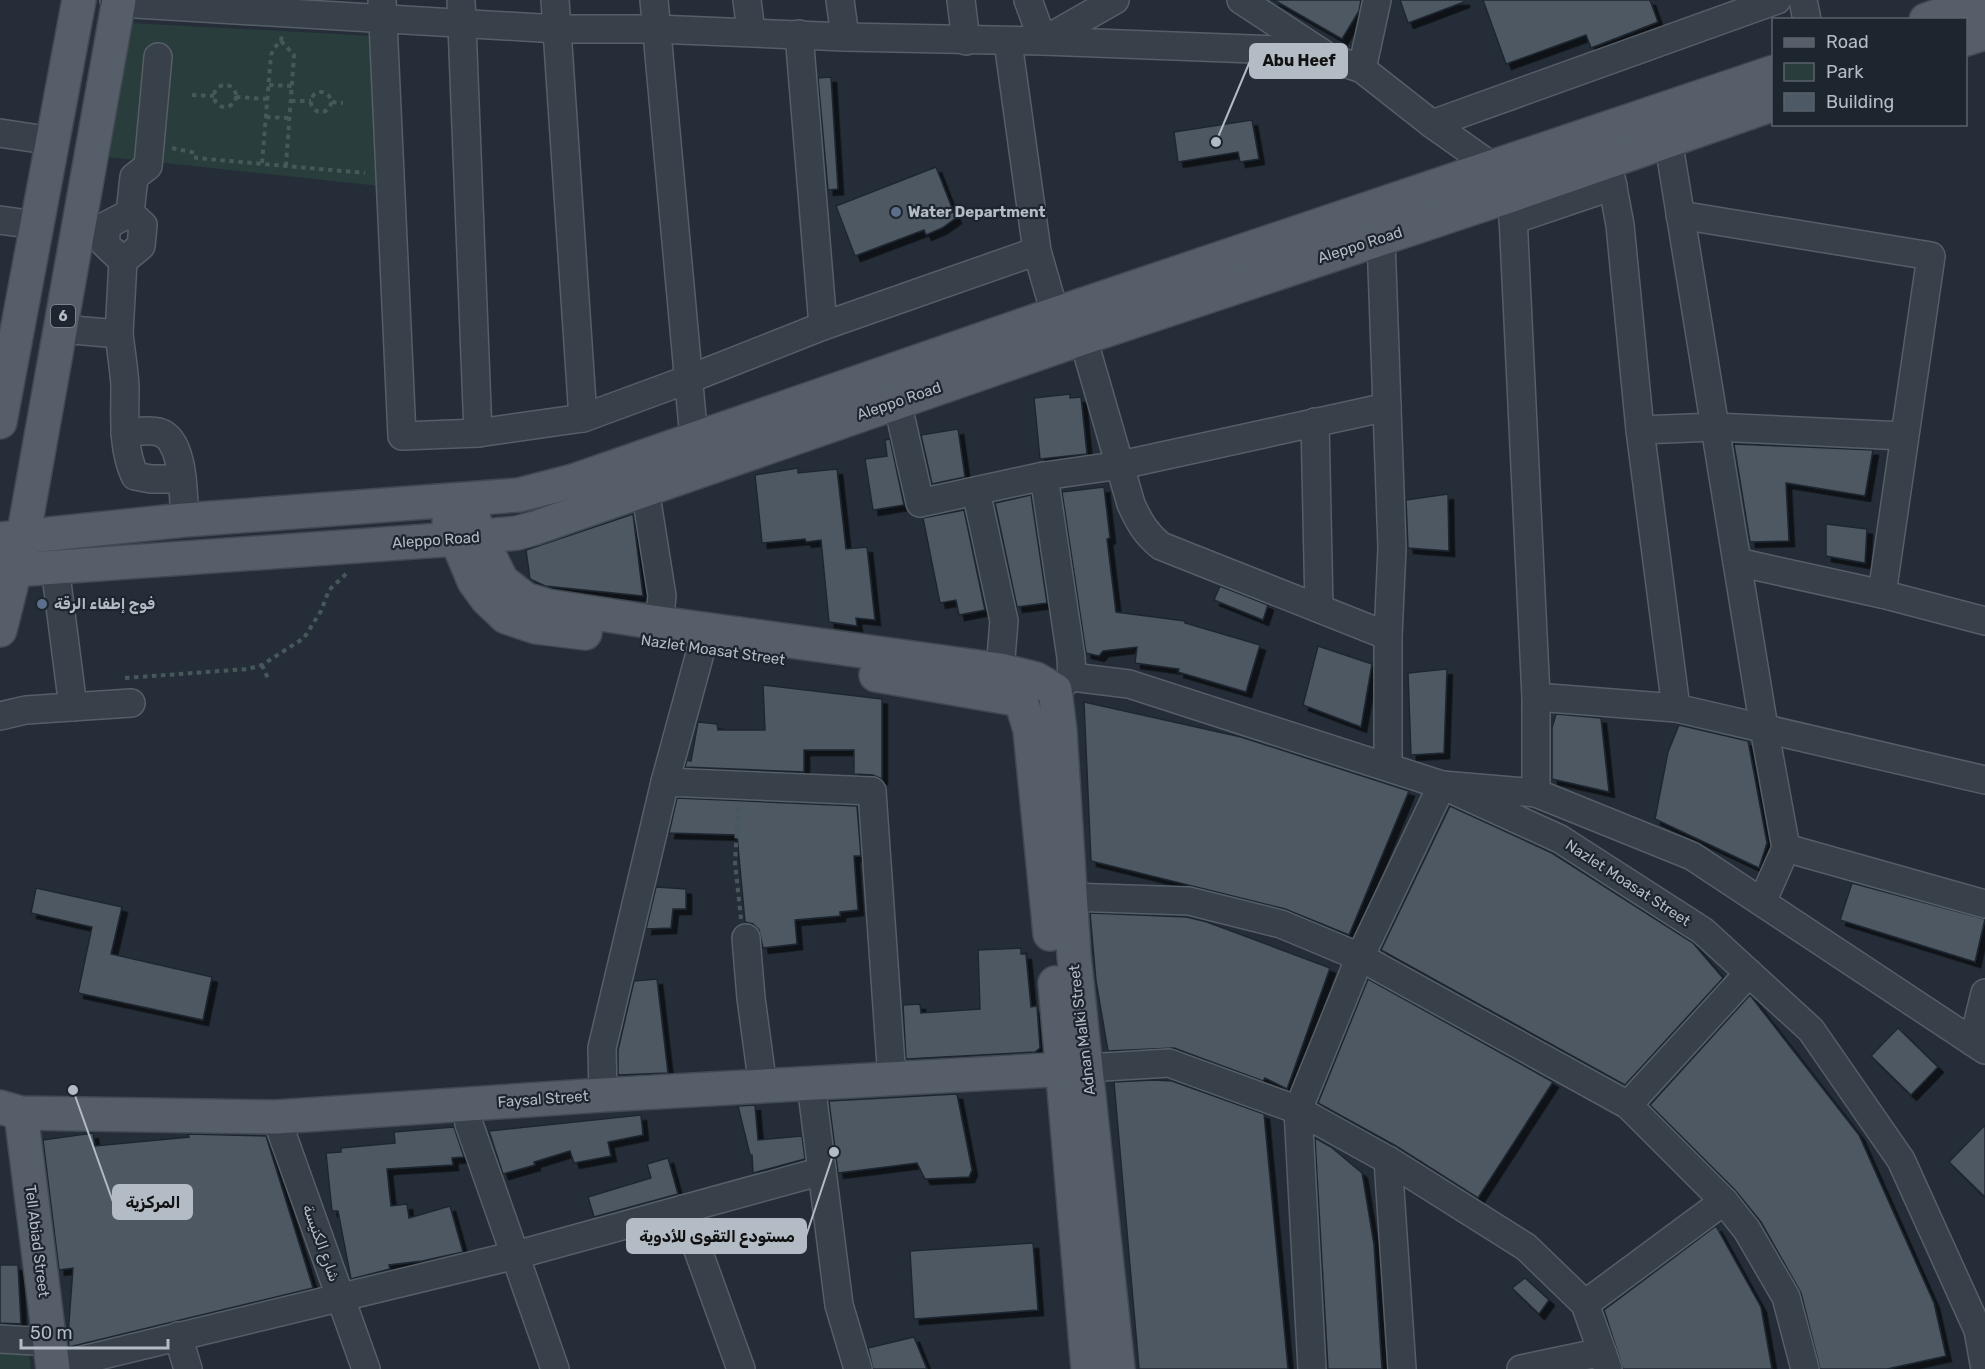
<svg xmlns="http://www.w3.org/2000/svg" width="1985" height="1369" viewBox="0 0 1985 1369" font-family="Rubik,'Noto Naskh Arabic',sans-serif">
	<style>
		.green { fill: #293d3c }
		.building { fill: #4d5964; stroke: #1f2730; stroke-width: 1.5; filter: url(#shadow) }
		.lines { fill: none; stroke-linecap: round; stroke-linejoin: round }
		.minor-casing { stroke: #565e67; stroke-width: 30 }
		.major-casing { stroke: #414952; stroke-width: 36 }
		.path { stroke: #465859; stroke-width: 4; stroke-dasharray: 4.5 4.5; stroke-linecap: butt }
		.minor { stroke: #384049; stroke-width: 27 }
		.major { stroke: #565f69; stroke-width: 33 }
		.service-dot { fill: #5c6f8a; stroke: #1d252e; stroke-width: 2 }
		.labels { text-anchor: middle; stroke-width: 4.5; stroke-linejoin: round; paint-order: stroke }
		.shield { fill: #1d252e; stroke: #868e98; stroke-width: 1.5 }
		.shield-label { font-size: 14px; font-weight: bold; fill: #b3bbc5 }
		.poi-label { font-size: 15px; font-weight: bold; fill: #b3bbc5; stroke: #1d252e; text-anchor: start }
		.street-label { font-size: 15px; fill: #b3bbc5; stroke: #1d252e }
		.leader { fill: none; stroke: #b3bbc5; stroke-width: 2 }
		.callout-dot { fill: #b3bbc5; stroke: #1d252e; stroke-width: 2 }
		.callout { fill: #b3bbc5; stroke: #b3bbc5; stroke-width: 2 }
		.callout-label { font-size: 16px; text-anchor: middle; font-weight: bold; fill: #111 }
	</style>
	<defs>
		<filter id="shadow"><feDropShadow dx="5.5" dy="5.5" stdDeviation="0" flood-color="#0009"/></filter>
	</defs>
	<rect width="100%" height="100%" fill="#252e38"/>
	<!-- green -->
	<g class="green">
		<path d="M130,23l244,13 6,150 -272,-29z"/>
		<path d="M0,1349l29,2 2,18h-31z"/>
	</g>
	<!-- building -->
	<g class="building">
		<path d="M1274,0h87l-2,11 -17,28z"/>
		<path d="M1400,0h64v2l-56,21z"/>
		<path d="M1483,0h167l8,22 -67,26 -5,-13 -80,29z"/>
		<path d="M831,77l7,112 -10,1 -10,-112z"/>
		<path d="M1252,120l7,39 -19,3 -2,-10 -60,10 -4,-30z"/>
		<path d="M936,167l20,51 -14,10 -16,7 -2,-5 -69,26 -19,-50z"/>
		<path d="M1070,394v4l11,-1 6,57 -47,5 -6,-61z"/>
		<path d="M958,429l7,48 -33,7 -11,-49z"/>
		<path d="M890,439l14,66 -31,5 -8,-51 22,-3 -2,-16z"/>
		<path d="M1734,444l139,6 -8,46 -79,-13 3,58 -39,1z"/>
		<path d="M798,468v5l39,-4 9,80 21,-2 8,73 -19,-2 1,8 -28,-4 -8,-82 -15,2 -1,-3 -43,4 -7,-68z"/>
		<path d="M1104,487l6,51 -3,1 9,73 69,9v2l75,22 -14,47 -68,-20 1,-3 -44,-6 2,-16 -34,4 -4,5 -13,-3 -24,-161z"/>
		<path d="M1448,494l1,57 -41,-3 -2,-48z"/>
		<path d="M1031,495l16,108 -30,4 -22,-104z"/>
		<path d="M964,510l21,100 -26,5 -3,-15 -16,3 -17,-85z"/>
		<path d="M633,514l10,82 -98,-10 -15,-7 -4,-29z"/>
		<path d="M1826,524l41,5 -2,34 -39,-7z"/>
		<path d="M1220,586l48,19 -5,15 -49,-20z"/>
		<path d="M1318,646l54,18 -11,63 -58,-22z"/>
		<path d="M1447,669l-3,84 -33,2 -3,-82z"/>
		<path d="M763,685l119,14v80l-9,-4 -19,-1v-24h-50v22l-119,-5 2,-7 4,1 7,-39 19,2 1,6h47z"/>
		<path d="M1084,702l157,35 168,54 -60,144 -64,-26 -194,-48z"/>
		<path d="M1556,714l45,4 8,74 -57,-13v-51z"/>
		<path d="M1679,725l69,16 19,102 -8,25 -104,-49 13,-67z"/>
		<path d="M677,798l180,8 4,50h-7l4,54 -18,2v4l-45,4 2,24 -34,4 -4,-18 -6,-6 -8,-2 -8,-87 -68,-2z"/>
		<path d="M1450,806l102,47 141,90 30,35 -98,107 -244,-135z"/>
		<path d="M1852,883l133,36 -10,43 -135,-42z"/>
		<path d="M656,887l30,2v20h-13l-2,19 -25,1z"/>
		<path d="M36,888l86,19 -11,47 101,23 -9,43 -125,-27 14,-66 -61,-14z"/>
		<path d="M1090,913l97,4 20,5 123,46 -43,121 -22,-11 -2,3 -89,-33 -66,3 -12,-70z"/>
		<path d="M1021,948v6h5l5,53 6,-1 3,42 -5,4 -129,7 -3,-54 17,-1 1,9 59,-4 -2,-59z"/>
		<path d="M657,979l11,94 -50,2v-25l16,-69z"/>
		<path d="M1368,979l185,103 -75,116 -82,-52 -78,-43z"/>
		<path d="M1750,995l109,140 75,168 12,53 -59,13h-67l-19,-76 -40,-71 -26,-32 -85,-85z"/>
		<path d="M1898,1028l40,39 -27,28 -40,-39z"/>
		<path d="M1154,1080l18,1 92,33 24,255h-149l-25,-287z"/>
		<path d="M957,1094l15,76 -3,7 -44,2 -8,-16 -79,10 -9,-72z"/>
		<path d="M755,1105l3,35 44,-4 3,23 -52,14 -1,-18h-2l-12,-49z"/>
		<path d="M641,1115l2,20 -35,7 3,14 -37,7 -4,-12 -36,11 1,3 -32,9 -14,-43z"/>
		<path d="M1985,1125v72l-36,-35z"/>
		<path d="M454,1127l10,30 -12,1 1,7 -66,4 4,37 16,-2 2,14 41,-12 13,46 -41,9 -33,4 1,4 -39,10 -13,-68h-6l-6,-58 15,-1v-4l54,-5 -1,-11z"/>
		<path d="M93,1133l2,13 94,-9 -1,-3 78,2 47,152 -244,59 -1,-11 5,-68 -14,2 -16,-130z"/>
		<path d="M1315,1138l16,9 31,26 12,72 8,124h-54z"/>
		<path d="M668,1158l10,36 -84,23 -6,-20 63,-19 -4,-14z"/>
		<path d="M1716,1226l45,81 11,62h-149l-19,-59z"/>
		<path d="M1033,1243l5,67 -124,9 -4,-68z"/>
		<path d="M0,1265h18l3,59 -21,-1z"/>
		<path d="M1525,1278l24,22 -10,14 -27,-26z"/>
		<path d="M914,1337l13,32h-54l-5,-21z"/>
	</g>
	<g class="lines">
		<defs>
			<g id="minor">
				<path d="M114,0l5,3 438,26h99l189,8 198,4 235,9 50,7 34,12 70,55 61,43"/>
				<path d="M382,0l20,436 76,-3 105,-15 106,-39 134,-53 214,-75"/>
				<path d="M461,0l17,433"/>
				<path d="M555,0l28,418"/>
				<path d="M654,0l40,439"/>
				<path d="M747,0l4,32"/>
				<path d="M840,0l5,37"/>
				<path d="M961,0l5,41"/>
				<path d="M1028,0l15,41 72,-41"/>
				<path d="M1241,0l81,53"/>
				<path d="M1803,0l4,20"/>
				<path d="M799,34l24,292"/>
				<path d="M1008,42l29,209 18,63 28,24 48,166c8,18 15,30 30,42l227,90"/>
				<path d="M1362,69l15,-69"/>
				<path d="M1432,124l345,-124"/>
				<path d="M0,133l53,8"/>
				<path d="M1668,139l96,589 22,120 -24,54"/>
				<path d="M1608,161l12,64 20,205 36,278"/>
				<path d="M1512,195l24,502v96"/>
				<path d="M1680,215l251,41 -49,338"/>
				<path d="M0,220l36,5"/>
				<path d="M1378,220l3,19 11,309 -4,88v131"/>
				<path d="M1513,220l100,-34"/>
				<path d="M123,261l-18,-17 2,-19 23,-12"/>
				<path d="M61,329l58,5c2,17 5,35 6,52 0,31 -3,62 10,90l16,3h31"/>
				<path d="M119,334l4,-73 18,-15 2,-21 -13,-12 4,-36 14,-11 10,-109"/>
				<path d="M897,401l23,102 124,-27 77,-11 266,-58"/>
				<path d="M1315,422l4,186"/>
				<path d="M1640,430l75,-3 189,9"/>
				<path d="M125,433c11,-1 23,-4 34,-1 26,8 24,64 26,88"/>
				<path d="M1044,476l27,181 1,20"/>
				<path d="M645,489l17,107 -3,27"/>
				<path d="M976,491l28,130 -4,49"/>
				<path d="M1737,562l145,32 103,27"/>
				<path d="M55,567l18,140"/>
				<path d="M1036,696l19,-6 17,-13 57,7 313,101 118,54 143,92 108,99 90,130 77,170 7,39"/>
				<path d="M1536,697l140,11 309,72"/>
				<path d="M0,716l26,-6 105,-7"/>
				<path d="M665,782l207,9 20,288"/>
				<path d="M1786,848l199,56"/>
				<path d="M1069,897l120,4 92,23 79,33 268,148 96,96 23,29 39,67 19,72"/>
				<path d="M746,938l5,60 12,89"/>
				<path d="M1973,1042l12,-49"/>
				<path d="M1087,1068l82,-5 129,47 90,50 138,87 59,57 23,65"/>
				<path d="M811,1084l28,221 19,64"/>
				<path d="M603,1095l-1,-47 63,-266 37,-136"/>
				<path d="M467,1105l2,19 86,245"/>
				<path d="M1628,1105l121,-132"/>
				<path d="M276,1117l90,252"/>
				<path d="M1388,1160l14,209"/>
				<path d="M683,1209l58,160"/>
				<path d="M1585,1304l139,-103"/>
				<path d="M178,1336l10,33"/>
				<path d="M0,1339l50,3"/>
				<path d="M53,1367l463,-112 306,-84"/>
				<path d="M1312,1369l-14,-259 62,-153 82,-172 94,8 156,63 293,194"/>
				<path d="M1521,1369l81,-17"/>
			</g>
			<g id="major">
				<path d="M1926,20l57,-20"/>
				<path d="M1966,39l19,-6"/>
				<path d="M0,422l79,-422"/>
				<path d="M473,517l7,20 22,44 23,18 23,7 111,17 341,47 36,9 19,11 5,42 14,224 44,413"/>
				<path d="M449,521l25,60 13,18 19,18 30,10 49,6"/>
				<path d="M0,539l185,-19 334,-25 54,-14 482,-167 719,-242"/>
				<path d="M0,571l456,-32 61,-6 18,-5 548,-190 429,-143 262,-91"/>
				<path d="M0,630l23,-92 96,-538"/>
				<path d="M876,675l145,25 9,30 20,204"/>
				<path d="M1055,983l33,386"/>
				<path d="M0,1107l21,6 255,4 327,-22 482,-27"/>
				<path d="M21,1113l32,256"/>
			</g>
		</defs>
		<!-- minor casing -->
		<use href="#minor" class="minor-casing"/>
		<!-- major casing -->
		<use href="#major" class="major-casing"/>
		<!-- path -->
		<g class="path">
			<path d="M281,41l13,14 -8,110"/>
			<path d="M269,85l23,1"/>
			<circle cx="225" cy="96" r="11"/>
			<circle cx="321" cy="102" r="10"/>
			<path d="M192,95l22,1"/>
			<path d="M236,97l31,2"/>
			<path d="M291,101h20"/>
			<path d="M332,102l11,1"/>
			<path d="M266,117l24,1"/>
			<path d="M172,148l24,5v5l169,15"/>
			<path d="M262,163l9,-108 3,-7 7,-7 1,-6"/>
			<path d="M262,665l7,16"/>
			<path d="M125,678l123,-9 14,-4 42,-27 17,-27 8,-21 17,-16"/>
			<path d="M738,807l-3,56 6,56"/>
		</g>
		<!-- minor -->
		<use href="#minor" class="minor"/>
		<!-- major -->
		<use href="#major" class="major"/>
	</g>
	<!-- markers -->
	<g class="service-dot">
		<circle cx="896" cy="212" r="6"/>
		<circle cx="42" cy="604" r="6"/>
	</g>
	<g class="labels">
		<!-- shield labels -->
		<rect class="shield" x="51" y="305" width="24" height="22" rx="4.5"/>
		<g class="shield-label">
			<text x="63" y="321">6</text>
		</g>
		<!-- poi labels -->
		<g class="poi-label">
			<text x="908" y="217">Water Department</text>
			<text x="54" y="609">فوج إطفاء الرقة</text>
		</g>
		<!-- street labels -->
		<g class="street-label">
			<text transform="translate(1360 245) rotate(-18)" y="5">Aleppo Road</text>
			<text transform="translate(899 401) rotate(-19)" y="5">Aleppo Road</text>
			<text transform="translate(436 540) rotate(-4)" y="5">Aleppo Road</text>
			<text transform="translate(713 650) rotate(8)" y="5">Nazlet Moasat Street</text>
			<text transform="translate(1628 883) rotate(33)" y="5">Nazlet Moasat Street</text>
			<text transform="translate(1082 1030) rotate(-97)" y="5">Adnan Malki Street</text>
			<text transform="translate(543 1099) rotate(-4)" y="5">Faysal Street</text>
			<text transform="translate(37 1241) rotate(83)" y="5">Tell Abiad Street</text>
			<text transform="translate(321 1243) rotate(70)" y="5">شارع الكنيسة</text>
		</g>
	</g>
	<!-- callouts -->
	<path class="leader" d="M1216 142L1250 61M73 1090L113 1202M834 1152L806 1236"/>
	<g class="callout-dot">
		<circle cx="1216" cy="142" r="6"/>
		<circle cx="73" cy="1090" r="6"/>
		<circle cx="834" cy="1152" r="6"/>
	</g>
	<g class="callout">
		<rect x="1250" y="44" width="97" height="34" rx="6"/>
		<rect x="113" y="1185" width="79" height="34" rx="6"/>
		<rect x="627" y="1219" width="179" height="34" rx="6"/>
	</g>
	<g class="callout-label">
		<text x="1299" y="66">Abu Heef</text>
		<text x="153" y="1208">المركزية</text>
		<text x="717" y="1242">مستودع التقوى للأدوية</text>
	</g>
	<!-- legend -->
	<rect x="1772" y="18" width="195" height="108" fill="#1d252e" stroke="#59616a" stroke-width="1.5"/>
	<rect x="1784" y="38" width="30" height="9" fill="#565f69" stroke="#59616a" stroke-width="1.5"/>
	<text x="1826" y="48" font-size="18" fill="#b3bbc5">Road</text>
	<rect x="1784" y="63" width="30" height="18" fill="#293d3c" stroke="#59616a" stroke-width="1.5"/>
	<text x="1826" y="78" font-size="18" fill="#b3bbc5">Park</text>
	<rect x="1784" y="93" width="30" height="18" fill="#4d5964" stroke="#59616a" stroke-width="1.5"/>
	<text x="1826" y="108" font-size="18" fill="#b3bbc5">Building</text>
	<!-- scale -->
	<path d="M21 1339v9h147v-9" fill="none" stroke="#b3bbc5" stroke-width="3"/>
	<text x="30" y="1339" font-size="18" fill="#b3bbc5" stroke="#1d252e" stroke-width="4.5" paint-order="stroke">50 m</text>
</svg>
